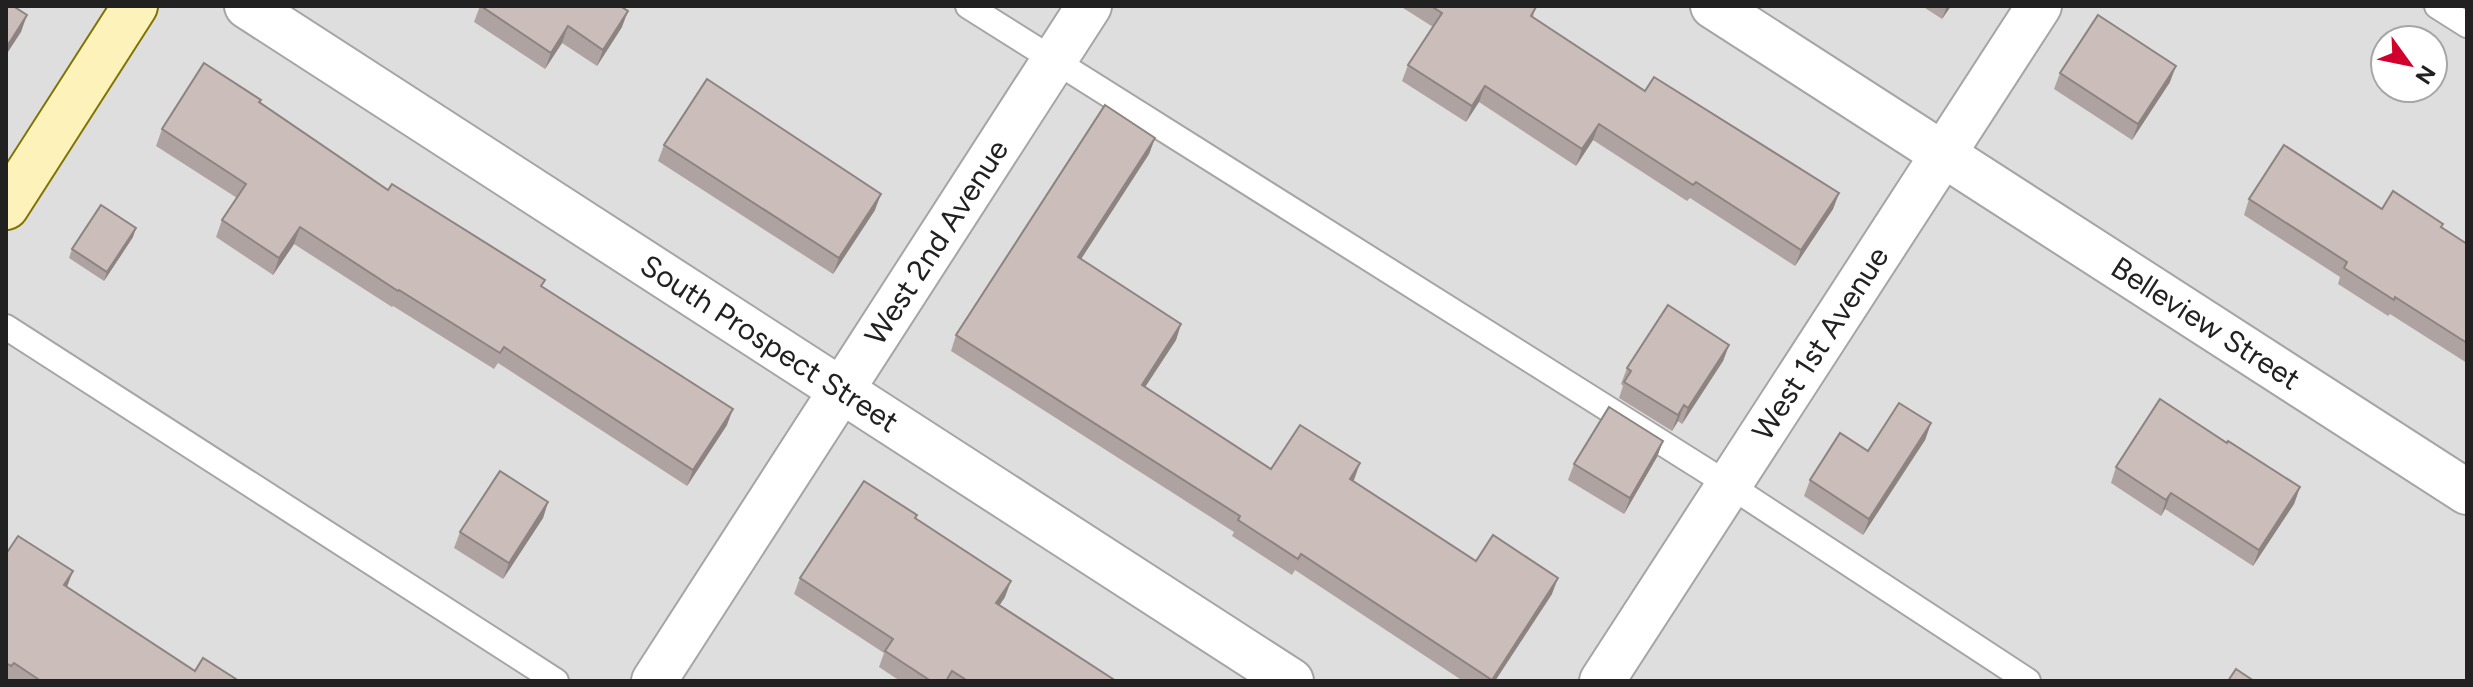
<svg xmlns="http://www.w3.org/2000/svg" width="2473" height="687" viewBox="0 0 2473 687" font-family="Figtree,sans-serif">
	<style>
		.residential { fill: #dfdede; fill-rule: evenodd }
		.lines { fill: none; stroke-linecap: round; stroke-linejoin: round }
		.lane-casing { stroke: #a5a5a5; stroke-width: 28 }
		.street-casing { stroke: #a5a5a5; stroke-width: 48 }
		.secondary-casing { stroke: #807300; stroke-width: 48 }
		.lane { stroke: #fff; stroke-width: 24 }
		.street { stroke: #fff; stroke-width: 44 }
		.secondary { stroke: #fdf3ba; stroke-width: 44 }
		.wall { fill: #aea3a0 }
		.shaded-wall { fill: #8d8482 }
		.building { fill: #cabdba; stroke: #8d8482; stroke-width: 2 }
		.labels { text-anchor: middle; stroke-width: 6; stroke-linejoin: round; paint-order: stroke }
		.street-label { font-size: 30px; fill: #212121; stroke: #fff }
	</style>
	<rect width="100%" height="100%" fill="#f2ece7"/>
	<!-- residential -->
	<path class="residential" d="M6,6h2461v675h-2461zM2385,40h48v48h-48z"/>
	<g class="lines">
		<defs>
			<g id="lane">
				<path d="M968,6l761,479 299,196"/>
				<path d="M2437,6l30,19"/>
				<path d="M6,327l550,354"/>
			</g>
			<g id="street">
				<path id="s1" d="M247,6l1044,675"/>
				<path id="s2" d="M1713,6l754,486"/>
				<path id="s3" d="M654,681l435,-675"/>
				<path id="s4" d="M1602,681l437,-675"/>
			</g>
			<path id="secondary" d="M6,207l129,-201"/>
		</defs>
		<!-- lane casing -->
		<use href="#lane" class="lane-casing"/>
		<!-- street casing -->
		<use href="#street" class="street-casing"/>
		<!-- secondary casing -->
		<use href="#secondary" class="secondary-casing"/>
		<!-- lane -->
		<use href="#lane" class="lane"/>
		<!-- street -->
		<use href="#street" class="street"/>
		<!-- secondary -->
		<use href="#secondary" class="secondary"/>
	</g>
	<!-- wall -->
	<g class="wall">
		<path d="M480,6l142,21 -25,39 -35,-23 -17,26 -71,-47z"/>
		<path d="M1400,6h135l-2,12 112,73 194,102 -6,16 -38,57 -105,-68 -3,3 -94,-61 -17,26 -97,-64 -13,20 -64,-41 6,-16 25,-38z"/>
		<path d="M1922,6h29l-9,13z"/>
		<path d="M2060,73l110,9 -38,58 -78,-51z"/>
		<path d="M260,102l128,88 154,97 185,138 -40,61 -189,-123 -4,6 -101,-63 -1,1 -98,-63 -21,31 -57,-38 6,-17 15,-22 -81,-52 6,-17z"/>
		<path d="M1155,138l-6,16 -68,105 100,65 -5,16 -31,47 126,82 82,12 123,80 76,33 -57,87h-32l-168,-111 -3,5 -60,-39 2,-4 -283,-181 5,-16z"/>
		<path d="M664,145l211,65 -42,64 -175,-113z"/>
		<path d="M2249,199l133,10 60,19 25,16v119l-77,-49 -2,2 -50,-32 2,-7 -96,-62z"/>
		<path d="M133,237l-29,44 -35,-23 3,-9z"/>
		<path d="M1729,345l-6,16 -41,63 -4,-3 -6,10 -53,-33 4,-12 -2,-2 6,-16z"/>
		<path d="M1931,423l-6,17 -62,95 -59,-39 6,-16 58,-29z"/>
		<path d="M1663,441l-6,16 -33,57 -56,-34 6,-16z"/>
		<path d="M2227,443l73,44 -6,17 -41,62 -88,-57 -4,7 -50,-33 5,-16z"/>
		<path d="M548,502l-5,16 -40,61 -49,-31 6,-16z"/>
		<path d="M916,519l89,78 -6,8 117,76h-216l-21,-14 5,-14 -90,-59 6,-16z"/>
		<path d="M6,554l61,34 128,83 44,10h-228l-3,-2 -2,2z"/>
	</g>
	<!-- shaded-wall -->
	<g class="shaded-wall">
		<path d="M1947,6h4l-9,13z"/>
		<path d="M628,11l-6,16 -25,39 6,-16z"/>
		<path d="M27,15l-6,17 -15,23v-7z"/>
		<path d="M568,26l-6,17 -17,26 6,-16z"/>
		<path d="M2176,66l-6,16 -38,58 6,-16z"/>
		<path d="M1485,86l-6,16 -13,20 6,-16z"/>
		<path d="M1599,124l-6,16 -17,26 6,-17z"/>
		<path d="M1155,138l-6,16 -77,119 6,-16z"/>
		<path d="M1839,193l-6,16 -38,57 6,-16z"/>
		<path d="M881,194l-6,16 -42,64 6,-16z"/>
		<path d="M300,227l-6,17 -21,31 6,-17z"/>
		<path d="M136,228l-3,9 -29,44 3,-9z"/>
		<path d="M1181,324l-5,16 -40,61 6,-16z"/>
		<path d="M1729,345l-6,16 -41,63 6,-16z"/>
		<path d="M1684,405l-6,16 -6,10 6,-16z"/>
		<path d="M733,409l-6,16 -40,61 6,-16z"/>
		<path d="M1931,423l-6,17 -62,95 6,-16z"/>
		<path d="M1663,441l-6,16 -33,57 6,-16z"/>
		<path d="M1360,463l-6,17 -10,15 6,-16z"/>
		<path d="M2300,487l-6,17 -41,62 6,-16z"/>
		<path d="M2171,493l-6,16 -4,7 5,-16z"/>
		<path d="M548,502l-5,16 -40,61 6,-16z"/>
		<path d="M73,571l-6,16 -3,-2z"/>
		<path d="M1558,578l-6,16 -57,87h-4z"/>
		<path d="M1011,581l-6,16 -15,23 6,-17z"/>
	</g>
	<!-- building -->
	<g class="building">
		<path d="M6,6h7l14,9 -21,33z"/>
		<path d="M481,6h139l8,5 -25,39 -35,-24 -17,27z"/>
		<path d="M1431,6h104l1,1 -5,9 114,75 9,-14 185,116 -38,57 -105,-68 -3,3 -94,-61 -17,25 -97,-63 -13,20 -64,-41 34,-52z"/>
		<path d="M2098,15l78,51 -38,58 -78,-51z"/>
		<path d="M204,63l57,37 -2,2 129,88 4,-6 153,96 -4,6 192,123 -40,61 -189,-123 -4,6 -101,-63 -1,1 -98,-64 -21,31 -57,-38 24,-36 -84,-55z"/>
		<path d="M707,79l174,115 -42,64 -175,-113z"/>
		<path d="M1105,105l50,33 -77,119 103,67 -39,61 129,84 29,-44 60,38 -10,16 126,82 17,-26 65,43 -66,102 -191,-126 -3,5 -60,-39 2,-4 -284,-181z"/>
		<path d="M2284,145l98,64 11,-18 50,33 -2,3 26,17v99l-72,-46 -1,3 -50,-32 3,-6 -98,-63z"/>
		<path d="M101,205l35,23 -29,44 -35,-23z"/>
		<path d="M1668,305l61,40 -41,63 -4,-3 -6,10 -54,-33 7,-11 -4,-3z"/>
		<path d="M2160,399l67,44 1,-2 72,46 -41,63 -88,-57 -5,7 -50,-33z"/>
		<path d="M1899,403l32,20 -62,96 -59,-39 30,-47 28,18z"/>
		<path d="M1609,407l54,34 -33,57 -56,-34z"/>
		<path d="M500,471l48,31 -39,61 -49,-31z"/>
		<path d="M864,481l53,34 -2,3 96,63 -15,22 120,78h-148l-16,-10 -6,10h-15l-46,-30 8,-12 -93,-61z"/>
		<path d="M18,536l55,35 -9,14 131,86 8,-13 36,23h-198l-27,-18 -3,3 -5,-3v-109z"/>
		<path d="M2236,669l18,12h-26z"/>
	</g>
	<g class="labels">
		<!-- street labels -->
		<g class="street-label">
			<text dy="10" stroke="none"><textPath href="#s3" startOffset="522">West 2nd Avenue</textPath></text>
			<text dy="10" stroke="none"><textPath href="#s2" startOffset="586">Belleview Street</textPath></text>
			<text dy="10" stroke="none"><textPath href="#s1" startOffset="622">South Prospect Street</textPath></text>
			<text dy="10" stroke="none"><textPath href="#s4" startOffset="402">West 1st Avenue</textPath></text>
		</g>
	</g>
	<!-- border -->
	<rect width="2473" height="687" fill="none" stroke="#212121" stroke-width="16"/>
	<!-- north arrow -->
	<g transform="translate(2409 64) rotate(123)"><circle r="38" fill="#ffffff" stroke="#a6a6a6" stroke-width="2"/>
	<path d="M0-6L14 30L0 20L-14 30Z" fill="#d2002c"/>
	<text y="-12" font-size="22" font-weight="bold" text-anchor="middle" fill="#212121">N</text>
	</g>
</svg>
